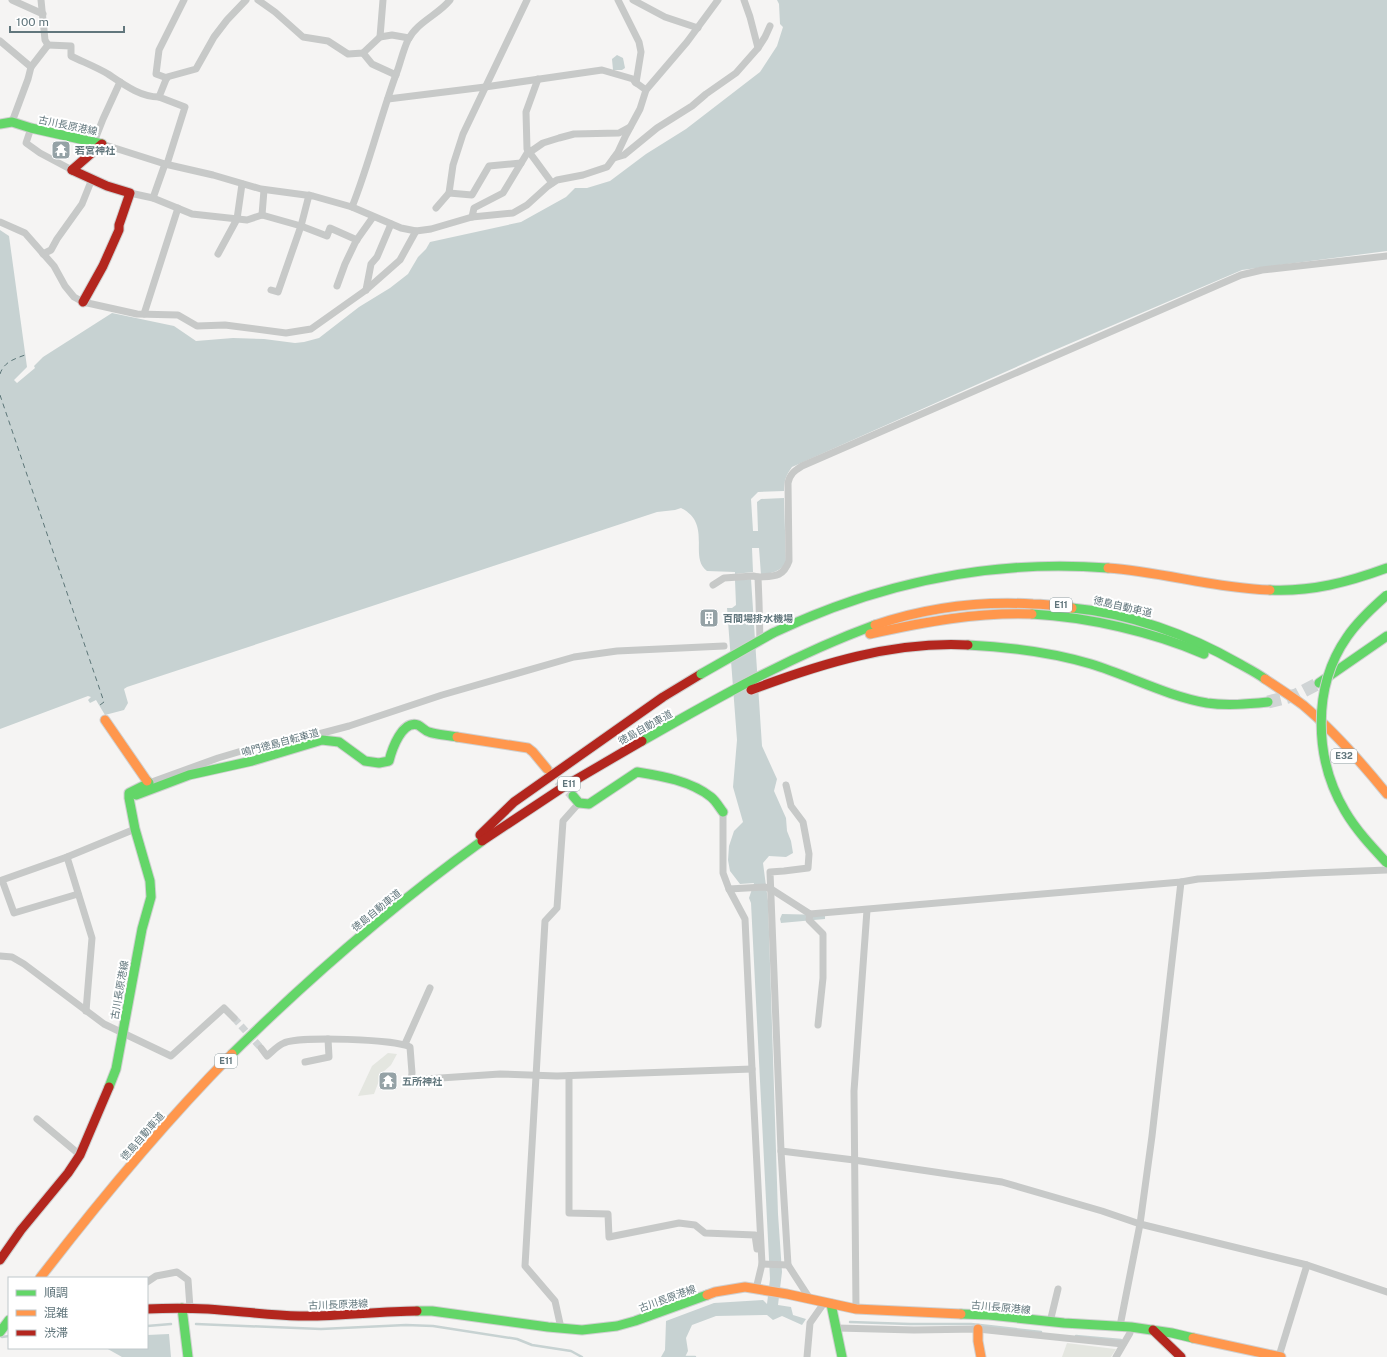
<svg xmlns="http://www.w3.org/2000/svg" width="1387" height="1357" viewBox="0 0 1387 1357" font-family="'Public Sans','Noto Sans JP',sans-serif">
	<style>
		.green { fill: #e4e6e0 }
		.water { fill: #c7d2d2 }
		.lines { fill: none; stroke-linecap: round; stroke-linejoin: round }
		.stream { stroke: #c7d2d2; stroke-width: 2.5 }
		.ferry { stroke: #5c7678; stroke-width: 1; stroke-dasharray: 5 4; stroke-linecap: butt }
		.street-tunnel { stroke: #d0d4d5; stroke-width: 7; stroke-dasharray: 7 3.5; stroke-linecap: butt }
		.secondary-tunnel { stroke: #d0d4d5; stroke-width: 10; stroke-dasharray: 10 5; stroke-linecap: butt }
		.highway-tunnel { stroke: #d0d4d5; stroke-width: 13; stroke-dasharray: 13 6; stroke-linecap: butt }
		.fast-casing { stroke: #cfd0d0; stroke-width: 11 }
		.slow-casing { stroke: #cfd0d0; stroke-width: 11 }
		.jam-casing { stroke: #cfd0d0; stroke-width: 11 }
		.street { stroke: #c7c9c8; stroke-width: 7 }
		.fast { stroke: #63d668; stroke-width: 9 }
		.slow { stroke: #ff974d; stroke-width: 9 }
		.jam { stroke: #b3261e; stroke-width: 9 }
		.fast-bridge-casing { stroke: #d0d1d1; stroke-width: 11; stroke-linecap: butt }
		.fast-bridge { stroke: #63d668; stroke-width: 9 }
		.labels { text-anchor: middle; stroke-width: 4; stroke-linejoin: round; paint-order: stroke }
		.shield { fill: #fff; stroke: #909fa3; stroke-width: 1 }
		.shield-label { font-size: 9px; font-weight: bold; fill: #61767c }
		.street-label { font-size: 10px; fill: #61767c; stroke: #fff }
		.poi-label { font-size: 10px; font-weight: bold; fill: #61767c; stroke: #fff; text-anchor: start }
	</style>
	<rect width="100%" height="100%" fill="#f5f4f3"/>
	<!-- green -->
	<g class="green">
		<path d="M388,1053l9,1 -6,11 -9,8 -8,21 -16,2 14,-30z"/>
		<path d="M1067,1343l48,6h1l-5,8h-49z"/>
	</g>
	<!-- water -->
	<g class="water">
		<path d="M777,0h610v251l-145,19 -199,85 -251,112c-6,8 -8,14 -8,24l-26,1 -7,7 2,32h5l-1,-29 4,-3 23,-1 2,65c-6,9 -15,10 -25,12l-2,-27h-7l1,24 -18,2v-2l-28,-1c-19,-14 6,-47 -26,-63l-6,2 -18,2 -530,175 -3,2 4,14 -4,7 -19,5 -9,-15 -6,3 -2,-3 3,-3 -3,-1 -88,33v-499l9,6 18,131 -13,13 3,3 18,-15 -1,-2 9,-9 69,-44 62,13 22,15 37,-3 31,1 31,4 9,-1 15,-4 40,-31 31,-19 18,-14 10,-17 8,-8 4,-7 91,-20 45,-25 9,-9h12l23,-7 36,-27 40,-25 74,-57 17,-26 6,-19 -3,-3 -1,-20z"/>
		<path d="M617,55l6,3 2,10 -3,2h-9l-1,-11z"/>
		<path d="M751,579l11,167 15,33 -3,12 12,27 1,13 4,10 2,12 -7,4 -17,-1 -6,7 5,38 10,313 4,58 -4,33 13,2 2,8 13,4 -4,6 -20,-9 -9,4 -6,-5 -51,1 -24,9 -6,13 2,13 -3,6h-24l4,-7 1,-29 48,-18 49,-3 4,4 3,-25 -19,-376 -2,-5 5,-15 -14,1 -10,-13 -2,-11 1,-14 5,-15 9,-9 -10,-35 4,-47 -10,-132h5l4,-3 -1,-25z"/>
		<path d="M782,914l43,1v4l-44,4 -1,-4z"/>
		<path d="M169,1334l2,23h-49l-16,-9h41v-13z"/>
	</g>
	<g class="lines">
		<!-- stream -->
		<g class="stream">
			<path d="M850,1322l60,2h61l70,8"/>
			<path d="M196,1324l125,5 85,-4 27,1 84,13 15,6 39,6 11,6"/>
			<path d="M147,1326l24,-2"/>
			<path d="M1076,1336l45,4"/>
			<path d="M2,1337l7,-1"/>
			<path d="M683,1357h12"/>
		</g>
		<!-- ferry -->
		<g class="ferry">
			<path d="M0,374c4,-12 14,-15 25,-19"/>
			<path d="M0,395l104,307 -4,3"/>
		</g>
		<!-- street-tunnel -->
		<path class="street-tunnel" d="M234,1018l27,30"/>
		<!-- secondary-tunnel -->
		<path class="secondary-tunnel" d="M548,770l25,26"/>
		<!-- highway-tunnel -->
		<path class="highway-tunnel" d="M1268,702l28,-7 23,-12"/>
		<defs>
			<g id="fast">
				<path d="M0,124l12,-2 19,6 71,16"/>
				<path d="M1270,590c41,2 79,-8 117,-22"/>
				<path d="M1072,608c57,5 117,27 166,55 9,5 19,10 27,16"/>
				<path d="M1032,614c56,3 121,18 172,40"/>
				<path d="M773,633c105,-50 219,-74 335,-65"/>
				<path d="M968,645c42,2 83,7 123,19 39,12 76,32 116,39 20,3 41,1 61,-1"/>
				<path d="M1319,683l68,-47"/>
				<path d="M642,741c75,-43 151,-86 233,-116"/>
				<path d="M136,795l53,-20 63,-14 70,-21 17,2 26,19 14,2 10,-2c3,-12 13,-41 29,-36 4,2 7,6 11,7 8,3 19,3 28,5"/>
				<path d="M573,796l6,7 10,1 48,-32c25,4 54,9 74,25 5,4 8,10 12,15"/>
				<path d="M232,1054c78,-77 161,-149 250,-213"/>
				<path d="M109,1087l7,-18 26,-140 9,-32 -1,-16 -15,-52 -6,-31v-5l20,-10 -2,-2"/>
				<path d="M831,1304l11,53"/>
				<path d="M182,1308l6,49"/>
				<path d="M417,1311h15l116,16 34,3 35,-4 18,-5 72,-26"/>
				<path d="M961,1314l28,1 75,8 67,4 41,6 21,5"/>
				<path d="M0,1332l9,-12"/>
			</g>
			<g id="slow">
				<path d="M1108,568c54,4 107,20 162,22"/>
				<path d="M875,625c50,-17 105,-24 158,-21 13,0 26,2 39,4"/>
				<path d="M870,634c54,-12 107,-22 162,-20"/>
				<path d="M1265,679c12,8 26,17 38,26 31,26 58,57 84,89"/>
				<path d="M105,720l42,61"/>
				<path d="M457,737l71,11 5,4 14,17"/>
				<path d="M40,1278c60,-78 123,-154 192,-224"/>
				<path d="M707,1295l8,-3 30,-5 42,7 69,15 105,5"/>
				<path d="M978,1329v12l3,16"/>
				<path d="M1193,1338l88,19"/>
			</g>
			<g id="jam">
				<path d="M72,170l35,16 23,7 -11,32v5l-16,36 -20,36"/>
				<path d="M72,170l30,-26"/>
				<path d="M751,690c69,-26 142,-49 217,-45"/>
				<path d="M480,835l34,-33 149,-105 38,-23"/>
				<path d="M482,841l83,-55 77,-45"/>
				<path d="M0,1260l21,-30 47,-57 12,-18 29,-68"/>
				<path d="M147,1309c20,-1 41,-1 61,0 30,2 60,6 91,7 39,1 79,-5 118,-5"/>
				<path d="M1153,1330l28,27"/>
			</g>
		</defs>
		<!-- fast casing -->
		<use href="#fast" class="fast-casing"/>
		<!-- slow casing -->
		<use href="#slow" class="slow-casing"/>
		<!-- jam casing -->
		<use href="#jam" class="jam-casing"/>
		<!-- street -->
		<g class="street">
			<path d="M12,0l31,14"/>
			<path d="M41,0l4,40 3,5"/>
			<path d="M258,0l17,12 28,25 25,4 20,13 15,-1 17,-16 12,-2 17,3"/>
			<path d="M618,0l21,42 2,10 -5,31"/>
			<path d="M633,0l32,17 33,11"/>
			<path d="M380,37l3,-37"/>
			<path d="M0,41l31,26"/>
			<path d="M48,45l23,1v10c12,6 25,11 37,18 15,10 32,23 51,23"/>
			<path d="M758,48l7,-11 5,-11"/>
			<path d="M363,53l9,11 24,11"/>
			<path d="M167,78l-11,-4 3,-24 25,-50"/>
			<path d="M538,79l-12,33 1,37 25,34"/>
			<path d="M388,99l97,-12 117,-17 31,9 2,3 11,8"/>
			<path d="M12,122l16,-43 3,-12 17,-22"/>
			<path d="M31,128l-5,15 14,10 32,17"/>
			<path d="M94,142l9,-23 17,-37"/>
			<path d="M530,152l13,-9 16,-5 15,-4 45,-1 11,-6"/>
			<path d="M614,158l10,-3 33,-27 35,-22 14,-12 30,-21 22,-25 -8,-31 -6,-17"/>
			<path d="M167,164l18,-57 -26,-10 8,-20 29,-8 18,-32 13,-17 19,-20"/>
			<path d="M130,193l23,5 39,16 55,6 15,-5 39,11 26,10 3,-8 27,12"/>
			<path d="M449,193l23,2 17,-29 32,-3"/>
			<path d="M153,198l12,-34"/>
			<path d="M352,207c18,-45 29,-93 46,-138 3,-9 6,-21 10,-29 9,-18 30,-25 42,-40"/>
			<path d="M436,208l13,-15 4,-28 10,-31 64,-134"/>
			<path d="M262,215l2,-25"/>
			<path d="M472,217l2,-9 29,-15 26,-43"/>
			<path d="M0,222l25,11 29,33 11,20 9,11 9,5 54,12 41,1 19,11 28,-1 61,8 25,-4 55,-39 34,-30 16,-29 -15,-3 -49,-21 -39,-11 -52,-7 -48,-14 -48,-11 -63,-20"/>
			<path d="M416,231l15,-2 41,-12 41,-4 14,-8 21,-19 9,-6 26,-5 24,-8 11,-15 8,-17 14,-26 6,-19 41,-48 31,-42"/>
			<path d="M43,254l8,-4 6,-11 25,-35 10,-25"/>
			<path d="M218,254l19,-35 5,-35"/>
			<path d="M337,286l8,-22 11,-23 17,-24"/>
			<path d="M271,290l7,2 23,-66 8,-31"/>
			<path d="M366,290l5,-26 6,-7 14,-33"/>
			<path d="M144,314l34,-106"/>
			<path d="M713,585l11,-7 29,-2 5,1"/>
			<path d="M760,642l-1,-40 -1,-25c15,-1 25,1 31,-16l-1,-78c2,-9 6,-12 14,-17l439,-191 21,-5 125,-14"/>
			<path d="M149,783l69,-25 37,-11 37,-6 57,-15 93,-31 132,-38 43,-6 107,-5"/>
			<path d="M786,785l5,21 12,16 6,32 -1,14 -24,3 -14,1 11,279 7,114 22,34"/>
			<path d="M723,812v61l6,16 16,30 7,150 10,195 -6,25"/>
			<path d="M67,857l25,81 -6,73"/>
			<path d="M729,889l36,-2 6,2 39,25 371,-32 17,-3 115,-6 74,-3"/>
			<path d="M78,894l-64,19 -12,-33 65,-23 68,-28"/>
			<path d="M810,914l-1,6 14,14v44l-5,47"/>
			<path d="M0,956l12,1 12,7 80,60 67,32 53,-48 10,10"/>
			<path d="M405,1044l25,-56"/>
			<path d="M261,1048l6,8c5,-4 11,-11 17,-13 14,-7 113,-4 126,4l2,26 -1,7 89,-6 57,2 195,-7"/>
			<path d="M305,1062l24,-5 -1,-18"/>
			<path d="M569,1076v137l39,1 1,23 70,-14 16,2 10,8 50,2 2,14"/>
			<path d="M37,1119l43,36"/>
			<path d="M781,1151l73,9 148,22 100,29 38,13 167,41 80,27"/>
			<path d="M762,1264l26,1"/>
			<path d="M147,1282l9,-6 21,-4 11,8 2,28"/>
			<path d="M856,1309l-2,-218 13,-181"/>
			<path d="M1050,1322l8,-33"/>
			<path d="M1120,1326l20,-102 12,-88 29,-254"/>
			<path d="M561,1328l-6,-27 -30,-35 20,-345 12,-13 6,-87 16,-18"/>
			<path d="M837,1328l77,2 64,-1 145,15"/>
			<path d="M1279,1356l28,-91"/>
			<path d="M807,1357l3,-34 14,-20"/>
			<path d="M1116,1357l14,-24 1,-6"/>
		</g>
		<!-- fast -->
		<use href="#fast" class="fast"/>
		<!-- slow -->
		<use href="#slow" class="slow"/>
		<!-- jam -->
		<use href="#jam" class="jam"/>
		<defs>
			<g id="fast-bridge">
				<path d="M1387,595c-15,13 -29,26 -40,42 -35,50 -33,122 -2,174 11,19 27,36 42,52"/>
				<path d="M701,674l72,-41"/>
			</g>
		</defs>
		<!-- fast-bridge casing -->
		<use href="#fast-bridge" class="fast-bridge-casing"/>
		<!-- fast-bridge -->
		<use href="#fast-bridge" class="fast-bridge"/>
	</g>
	<!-- icons -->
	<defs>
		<symbol id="temple-square" viewBox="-11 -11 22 22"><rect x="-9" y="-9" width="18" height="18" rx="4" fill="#95a2a6" stroke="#fff"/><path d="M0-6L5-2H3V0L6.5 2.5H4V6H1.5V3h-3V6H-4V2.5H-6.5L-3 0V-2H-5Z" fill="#fff"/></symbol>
		<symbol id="building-square" viewBox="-11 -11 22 22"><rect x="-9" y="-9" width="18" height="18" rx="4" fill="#95a2a6" stroke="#fff"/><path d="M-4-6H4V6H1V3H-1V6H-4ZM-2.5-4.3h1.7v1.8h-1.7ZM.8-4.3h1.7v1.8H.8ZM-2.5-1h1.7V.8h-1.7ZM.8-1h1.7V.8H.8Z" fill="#fff"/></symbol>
	</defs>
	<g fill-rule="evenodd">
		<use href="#temple-square" x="50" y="139" width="22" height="22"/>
		<use href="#building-square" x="698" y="607" width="22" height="22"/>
		<use href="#temple-square" x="377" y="1070" width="22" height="22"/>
	</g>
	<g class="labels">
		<!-- shield labels -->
		<g class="shield">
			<rect x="1050" y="598" width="22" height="14" rx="3"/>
			<rect x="1331" y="749" width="26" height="14" rx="3"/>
			<rect x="558" y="777" width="22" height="14" rx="3"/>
			<rect x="215" y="1054" width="22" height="14" rx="3"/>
		</g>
		<g class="shield-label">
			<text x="1061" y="608">E11</text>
			<text x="1344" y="759">E32</text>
			<text x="569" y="787">E11</text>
			<text x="226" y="1064">E11</text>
		</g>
		<!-- street labels -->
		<g class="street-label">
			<text transform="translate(68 125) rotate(12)" y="4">古川長原港線</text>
			<text transform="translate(1123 606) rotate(13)" y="4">徳島自動車道</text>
			<text transform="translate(645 727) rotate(-29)" y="4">徳島自動車道</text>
			<text transform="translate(280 742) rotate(-15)" y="4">鳴門徳島自転車道</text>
			<text transform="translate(376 910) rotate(-39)" y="4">徳島自動車道</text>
			<text transform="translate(119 990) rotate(-80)" y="4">古川長原港線</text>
			<text transform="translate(142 1136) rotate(-49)" y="4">徳島自動車道</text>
			<text transform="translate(667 1298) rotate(-20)" y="4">古川長原港線</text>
			<text transform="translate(338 1304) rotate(-2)" y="4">古川長原港線</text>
			<text transform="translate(1001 1307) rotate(5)" y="4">古川長原港線</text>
		</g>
		<!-- poi labels -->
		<g class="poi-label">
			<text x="75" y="154">若宮神社</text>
			<text x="723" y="622">百間場排水機場</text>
			<text x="402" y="1085">五所神社</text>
		</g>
	</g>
	<!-- legend -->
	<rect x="8" y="1277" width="140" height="72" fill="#ffffff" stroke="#c0c8cb"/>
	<rect x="16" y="1290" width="20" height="6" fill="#63d668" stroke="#c0c8cb"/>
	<text x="44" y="1297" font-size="12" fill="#61767c">順調</text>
	<rect x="16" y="1310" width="20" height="6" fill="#ff974d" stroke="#c0c8cb"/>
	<text x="44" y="1317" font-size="12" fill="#61767c">混雑</text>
	<rect x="16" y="1330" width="20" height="6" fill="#b3261e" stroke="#c0c8cb"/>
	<text x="44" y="1337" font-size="12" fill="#61767c">渋滞</text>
	<!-- scale -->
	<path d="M10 26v6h114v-6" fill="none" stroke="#61767c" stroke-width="2"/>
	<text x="16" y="26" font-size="12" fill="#61767c" stroke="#ffffff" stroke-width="3" paint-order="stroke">100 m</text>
</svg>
